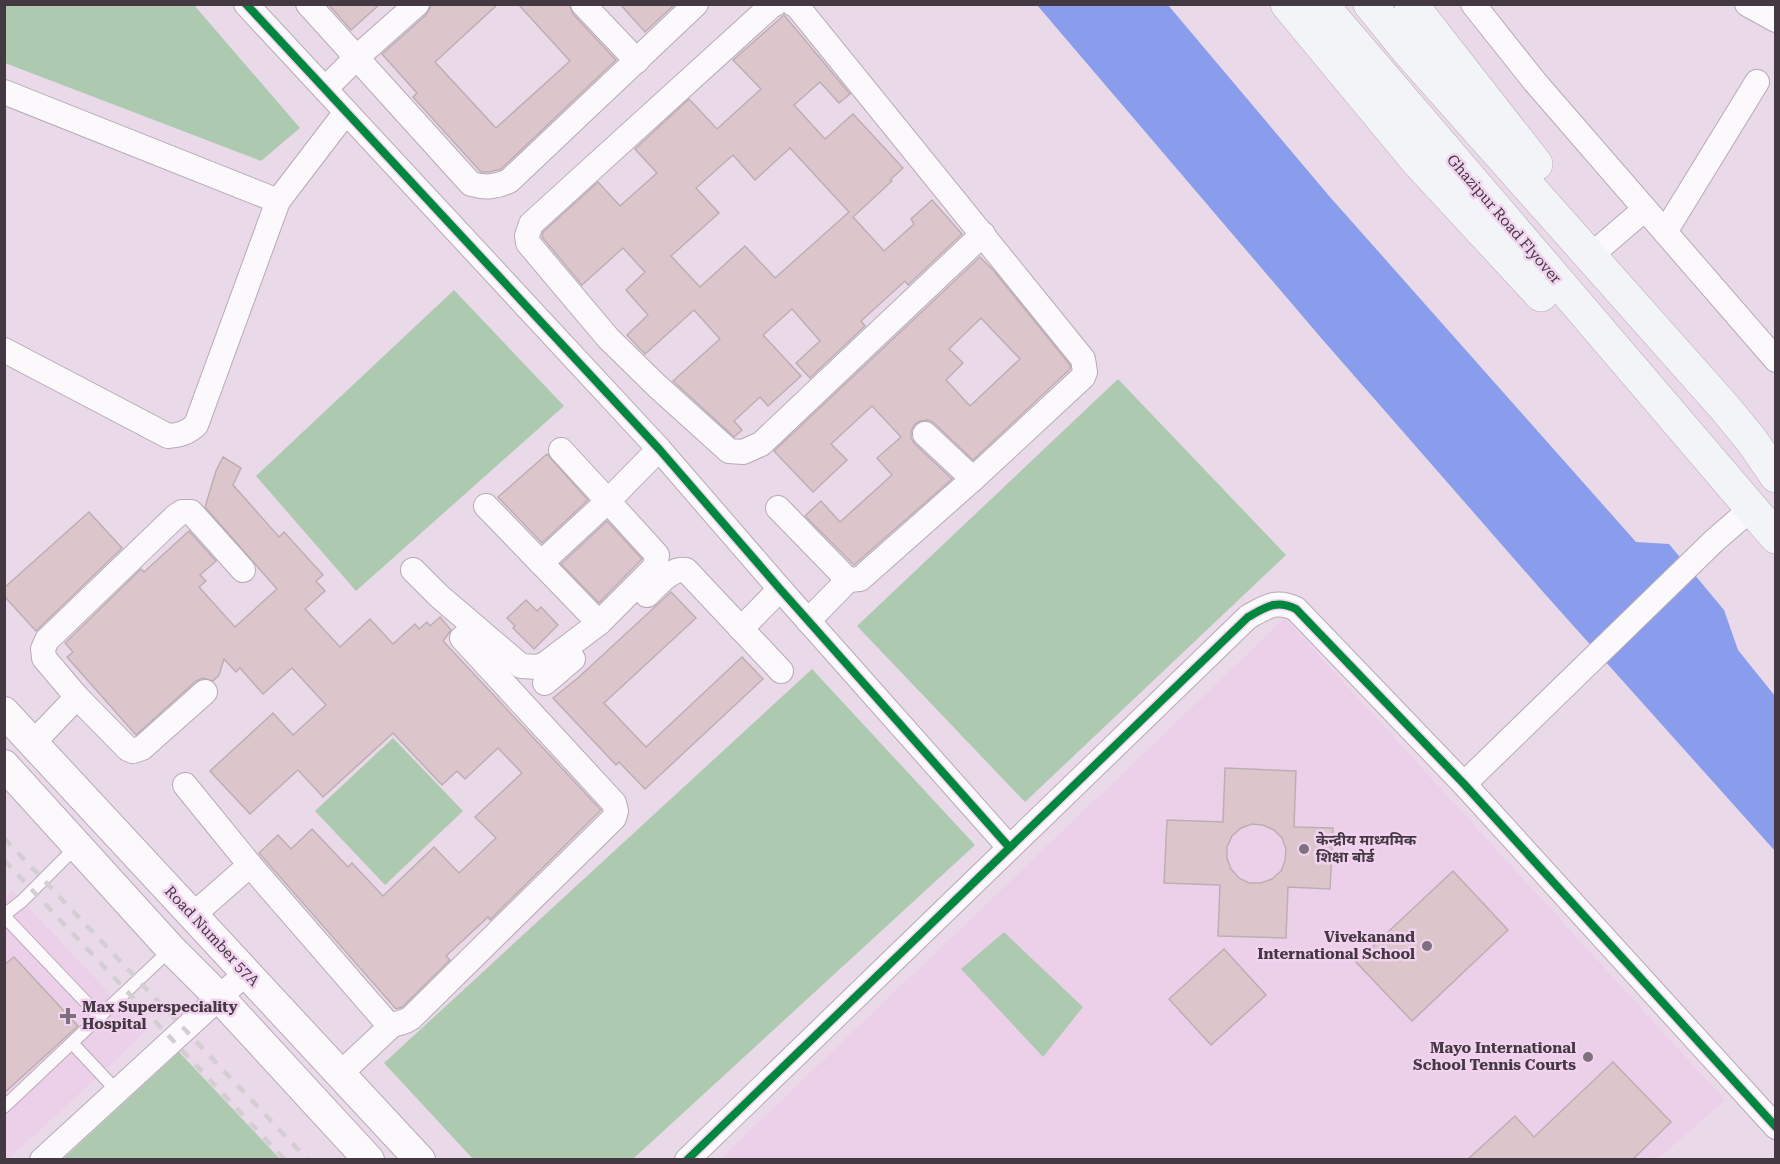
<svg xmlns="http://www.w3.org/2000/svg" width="1780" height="1164" viewBox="0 0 1780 1164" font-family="'Roboto Serif','Noto Sans Devanagari',serif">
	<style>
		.built { fill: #ecd0ea }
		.green { fill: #adcab1 }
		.water { fill: #899dec }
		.building { fill: #ddc6cb; stroke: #bdaeb4; stroke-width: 1.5; fill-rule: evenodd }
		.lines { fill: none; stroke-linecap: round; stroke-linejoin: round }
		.service-casing { stroke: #b7aab7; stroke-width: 14 }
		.minor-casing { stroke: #b7aab7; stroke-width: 26 }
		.tertiary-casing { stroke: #b7aab7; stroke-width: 32 }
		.secondary-casing { stroke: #b7aab7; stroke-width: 34 }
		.service { stroke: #fcf9fc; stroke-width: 12 }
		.minor { stroke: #fcf9fc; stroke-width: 24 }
		.tertiary { stroke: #fcf9fc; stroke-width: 30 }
		.secondary { stroke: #f2f4f7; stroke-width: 33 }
		.rail { stroke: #d2ced2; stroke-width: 4.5; stroke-dasharray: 10 10; stroke-linecap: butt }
		.cycleway-casing { stroke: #f1d2ef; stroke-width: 11 }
		.cycleway { stroke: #00873e; stroke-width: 8 }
		.poi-dot { fill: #7e707d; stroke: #f1d2ef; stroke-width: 2 }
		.labels { text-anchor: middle; stroke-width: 5; stroke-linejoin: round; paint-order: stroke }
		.street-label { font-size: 15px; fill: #443843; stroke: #f1d2ef }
		.poi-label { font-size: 15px; font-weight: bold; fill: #443843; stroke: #f1d2ef; text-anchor: start }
	</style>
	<rect width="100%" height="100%" fill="#ead9e9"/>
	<!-- built -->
	<g class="built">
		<path d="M1285,618l440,482 -67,59 -939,1z"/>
		<path d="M12,890l133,141 -44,43 -94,86 -3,-1v-262z"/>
	</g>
	<!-- green -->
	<g class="green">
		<path d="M4,5h190l106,123 -39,33 -256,-98z"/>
		<path d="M454,290l110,116 -208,185 -100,-115z"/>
		<path d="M1118,379l168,176 -261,247 -168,-176z"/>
		<path d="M812,669l163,176 -342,314h-160l-89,-96z"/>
		<path d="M393,738l70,73 -78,74 -70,-74z"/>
		<path d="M1004,932l79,75 -40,50 -82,-88z"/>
		<path d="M179,1052l101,107h-217z"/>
	</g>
	<!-- water -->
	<path class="water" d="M1037,5h131l162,192 306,345 33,2 55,66 14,40 37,46v155l-231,-258 -222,-254z"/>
	<!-- building -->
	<g class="building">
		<path d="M328,4h52l-29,26z"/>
		<path d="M432,4h66l-63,58 61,66 74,-67 -52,-57h51l4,10 43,46 -115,109 -12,3h-8l-68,-75 4,-4 -35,-39 44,-39z"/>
		<path d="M620,4h55l-30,28z"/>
		<path d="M784,15l66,79 -11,9 -19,-21 -26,23 31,34 28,-25 50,54 -13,12 2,1 -39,36 31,34 30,-27 -3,-5 21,-19 30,34 -54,51 -3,-4 -44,40 4,5 -55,52 -14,-15 24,-22 -28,-32 -29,26 38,41 -33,30 -8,-9 -26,24 8,9 -8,7 -61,-56 47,-42 -26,-29 -49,44 -18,-19 21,-20 -22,-25 19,-18 -22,-24 -41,37 -40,-48 1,-5 55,-50 22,24 37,-33 -22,-24 54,-50 28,30 44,-40 -28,-29zM790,148l59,64 -74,66 -30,-32 -45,41 -29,-31 48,-43 -23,-25 37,-33 22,25z"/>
		<path d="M980,257l14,14 76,94v4l-97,91 -39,-37 -6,-3 -8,1 -5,3 -4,7v7l4,6 37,35 -98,86 -49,-49 16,-15 19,21 52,-47 -15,-17 24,-21 -29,-31 -41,38 16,16 -34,32 -39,-41zM981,318l39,41 -50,47 -24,-26 17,-17 -14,-14z"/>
		<path d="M547,454l41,46 -46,43 -44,-46z"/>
		<path d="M223,457l18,11 -8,17 46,52 5,-5 39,43 -7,6 9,10 -20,18 35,38 30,-28 23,25 22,-20 4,5 8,-7 3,4 10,-9 11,13 -8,11 158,169 -111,110 -2,-3 -42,39 4,4 -48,47 -6,2 -137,-156 19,-18 13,14 21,-20 36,38 4,-4 31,33 51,-49 25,26 37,-35 -21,-21 47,-44 -24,-25 -33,31 -8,-8 -15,14 -49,-52 -70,64 -25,-27 -48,44 -40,-43 63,-58 20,22 33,-30 -34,-37 -29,26 -23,-26 -4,4 -12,-13 -5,16 -6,6 -10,-3 -7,3 -60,54 -69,-78 6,-5 -8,-9 76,-74 3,3 45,-41 27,30 -16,14 6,6 -7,6 36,40 42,-38 -72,-82 11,-36z"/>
		<path d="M89,512l33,36 -86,83 -32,-35v-8z"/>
		<path d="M607,521l35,38 -43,44 -38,-39z"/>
		<path d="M671,592l25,26 -92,85 42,44 96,-90 21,22 -118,110 -26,-27 -3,3 -63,-67 26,-21z"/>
		<path d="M526,600l11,11 4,-4 17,18 -24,24 -21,-21 2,-2 -8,-8z"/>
		<path d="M1225,768l71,3 -2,56 39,1 -3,61 -42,-2 -2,51 -68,-2 2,-51 -56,-2 3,-63 56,2zM1252,824l11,1 11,5 8,8 4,11 -1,12 -4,10 -9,8 -11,4h-12l-10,-5 -8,-9 -4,-11v-11l5,-11 9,-8z"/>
		<path d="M1453,871l55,59 -96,91 -56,-59z"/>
		<path d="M1224,949l42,46 -55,50 -42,-46z"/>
		<path d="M14,957l64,69 -74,67v-128z"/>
		<path d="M1613,1062l58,60 -39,38h-165l48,-44 19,21z"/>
	</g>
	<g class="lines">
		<defs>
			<g id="service">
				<path d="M4,915l18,-14 55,-55"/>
				<path d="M4,916l96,101"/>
				<path d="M73,1044l44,47"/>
				<path d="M4,1107l167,-158"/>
			</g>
			<g id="minor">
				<path d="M246,4l413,445 121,140 229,258"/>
				<path d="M308,4l163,180c15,4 24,3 38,-3l187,-177"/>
				<path d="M583,4l54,57"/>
				<path d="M775,4l-4,2 -240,218 -4,12 1,7 80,95 49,48 72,65 14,1 18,-8 222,-210"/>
				<path d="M1473,4l62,78 241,278"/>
				<path d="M1747,4l29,16"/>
				<path d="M325,89l31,-31 61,-54"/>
				<path d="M4,92l274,109 -82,224c-9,8 -16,10 -28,11l-164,-86"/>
				<path d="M278,201l68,-89"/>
				<path d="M1665,232l92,-150"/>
				<path d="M1603,245l42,-36"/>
				<path d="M925,434l48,45"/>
				<path d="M486,506l113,117"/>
				<path d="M778,508l70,72 12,-1 113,-100 110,-102 2,-5 -2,-13 -286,-353 -4,-2"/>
				<path d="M541,563l67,-62 -47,-51"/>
				<path d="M413,570l26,26 82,70 17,1 7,-3 54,-41 56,-56 2,-12 -49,-54 51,-52"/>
				<path d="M647,595c10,-9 24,-28 39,-25l95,101"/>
				<path d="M808,621l40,-41"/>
				<path d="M741,629l39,-40"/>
				<path d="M545,683l28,-24"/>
				<path d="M205,692l-63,56 -9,3 -5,-2 -51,-52 -33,-39 -1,-9 4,-9 129,-124 6,-4h9l52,58"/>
				<path d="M33,743l44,-46"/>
				<path d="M1464,784l251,-244 36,-31"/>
				<path d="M185,785l65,80 138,159c9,1 15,-1 23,-6l203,-200 2,-7 -2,-8 -152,-165"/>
				<path d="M193,915l57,-50"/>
				<path d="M341,1073l51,-48"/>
				<path d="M42,1160l204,-187"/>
				<path d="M687,1160l561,-543c18,-10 28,-18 48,-8l168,175 312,343"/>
			</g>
			<g id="tertiary">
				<path d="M4,712l416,448"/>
				<path d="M4,765l167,184 48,48 150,163"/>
			</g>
			<g id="secondary">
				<path d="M1287,4l130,157 124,134"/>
				<path d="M1321,4l455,533"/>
				<path d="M1370,4l39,48 316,356 27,33 24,35"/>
				<path d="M1411,4l125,160"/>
			</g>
		</defs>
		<!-- service casing -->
		<use href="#service" class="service-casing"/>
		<!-- minor casing -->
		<use href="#minor" class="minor-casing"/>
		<!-- tertiary casing -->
		<use href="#tertiary" class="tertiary-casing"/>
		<!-- secondary casing -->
		<use href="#secondary" class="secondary-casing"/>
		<!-- service -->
		<use href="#service" class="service"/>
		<!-- minor -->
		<use href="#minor" class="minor"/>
		<!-- tertiary -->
		<use href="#tertiary" class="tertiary"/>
		<!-- secondary -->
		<use href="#secondary" class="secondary"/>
		<!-- rail -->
		<g class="rail">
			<path d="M4,838l304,322"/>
			<path d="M4,860l281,300"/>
		</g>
		<defs>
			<g id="cycleway">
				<path d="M246,4l413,445 121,140 229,258"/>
				<path d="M687,1160l561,-543c18,-10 28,-18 48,-8l168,175 312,343"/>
			</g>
		</defs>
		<!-- cycleway casing -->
		<use href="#cycleway" class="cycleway-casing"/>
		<!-- cycleway -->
		<use href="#cycleway" class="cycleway"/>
	</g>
	<!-- markers -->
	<g class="poi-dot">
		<circle cx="1304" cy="849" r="6"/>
		<circle cx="1427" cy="946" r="6"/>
		<path d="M65 1007h6v6h6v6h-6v6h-6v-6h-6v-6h6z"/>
		<circle cx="1588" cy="1057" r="6"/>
	</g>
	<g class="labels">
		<!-- street labels -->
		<g class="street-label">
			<text transform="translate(1504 219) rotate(49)" y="5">Ghazipur Road Flyover</text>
			<text transform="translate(212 936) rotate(47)" y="5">Road Number 57A</text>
		</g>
		<!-- poi labels -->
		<g class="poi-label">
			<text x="1316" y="845">केन्द्रीय माध्यमिक<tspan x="1316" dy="17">शिक्षा बोर्ड</tspan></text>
			<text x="1415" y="942" text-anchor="end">Vivekanand<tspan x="1415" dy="17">International School</tspan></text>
			<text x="82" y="1012">Max Superspeciality<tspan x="82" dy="17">Hospital</tspan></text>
			<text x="1576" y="1053" text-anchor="end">Mayo International<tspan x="1576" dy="17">School Tennis Courts</tspan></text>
		</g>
	</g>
	<!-- border -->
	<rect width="1780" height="1164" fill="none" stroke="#443843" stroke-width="12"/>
</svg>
